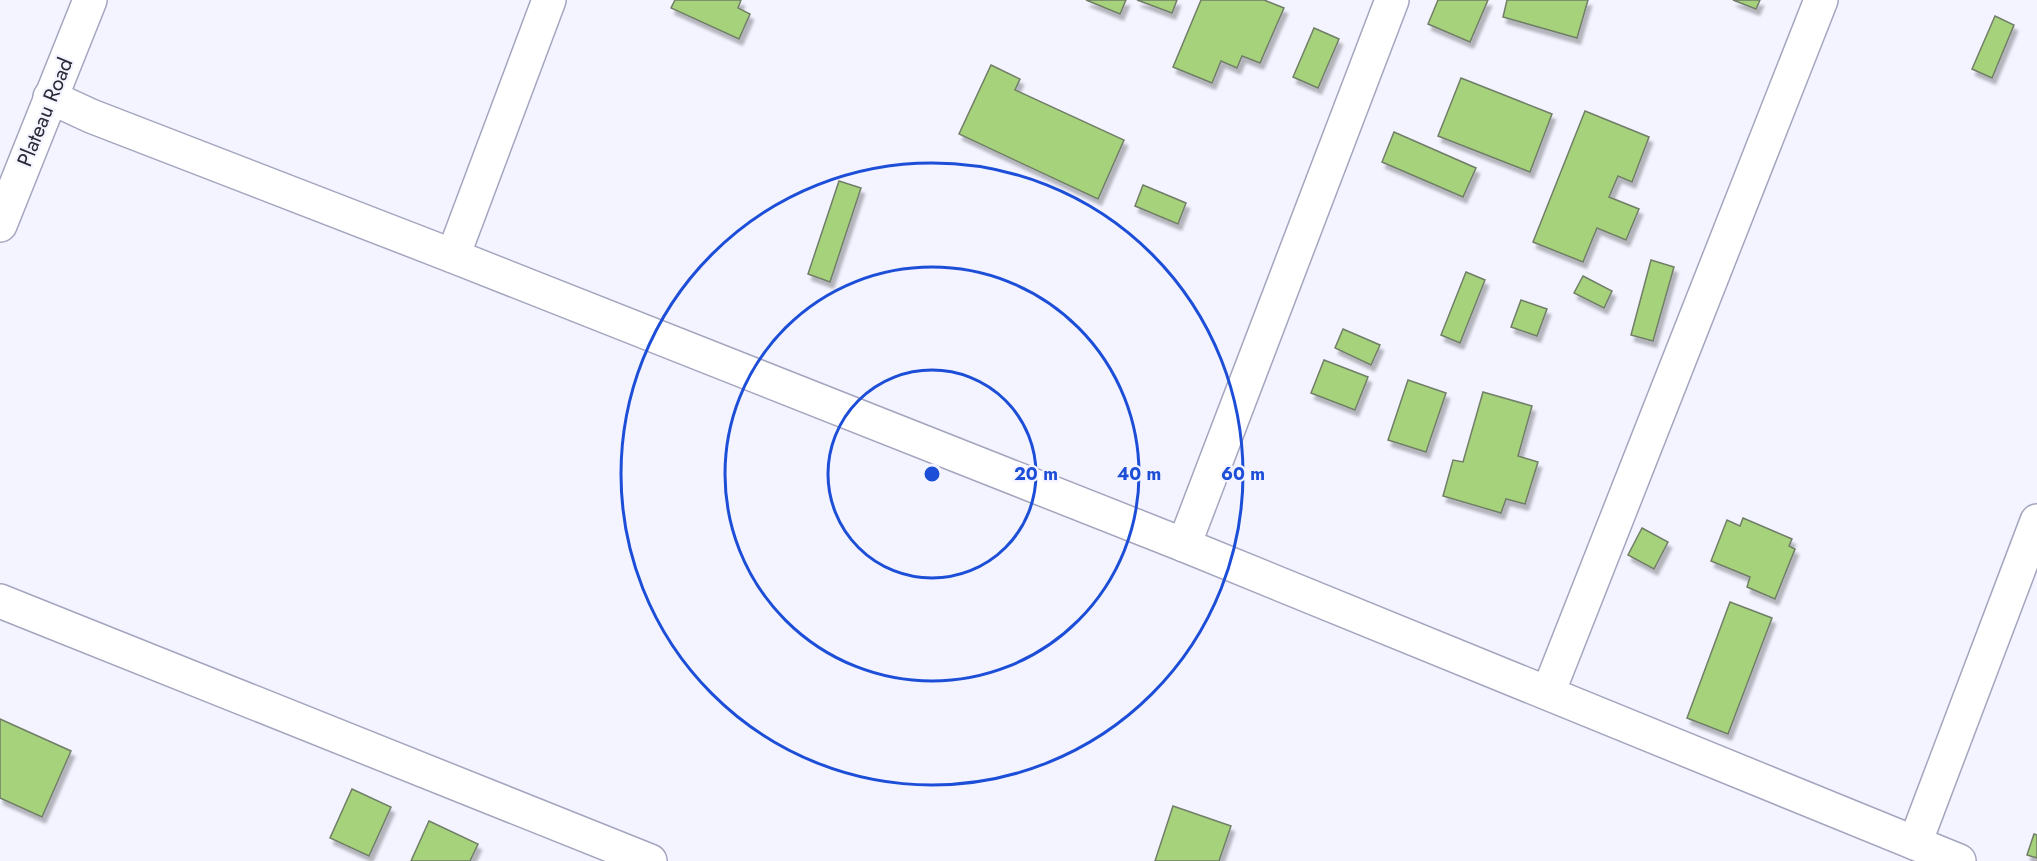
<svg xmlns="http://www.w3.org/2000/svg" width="2037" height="861" viewBox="0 0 2037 861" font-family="Jost,sans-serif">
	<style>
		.building { fill: #a6d27c; stroke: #717e67; stroke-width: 1.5; filter: url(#shadow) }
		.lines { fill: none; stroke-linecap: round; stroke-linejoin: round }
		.minor-casing { stroke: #a4a5bf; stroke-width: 36 }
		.tertiary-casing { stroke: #a4a5bf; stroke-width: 36 }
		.minor { stroke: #fff; stroke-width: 33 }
		.tertiary { stroke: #fff; stroke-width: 33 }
		.ring { fill: none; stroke: #1d4ed8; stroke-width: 3 }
		.labels { text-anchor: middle; stroke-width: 4.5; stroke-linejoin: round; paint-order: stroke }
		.street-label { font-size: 21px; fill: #2a2a35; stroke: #f3f4ff }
		.centre { fill: #1d4ed8; stroke: #f3f4ff; stroke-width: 3 }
		.ring-label { font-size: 18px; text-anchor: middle; font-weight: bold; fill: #1d4ed8; stroke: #f3f4ff; stroke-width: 4.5; stroke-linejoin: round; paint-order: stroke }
	</style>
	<defs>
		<filter id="shadow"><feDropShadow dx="3.5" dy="6" stdDeviation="1.5" flood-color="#0004"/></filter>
	</defs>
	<rect width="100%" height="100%" fill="#f3f4ff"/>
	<!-- building -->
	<g class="building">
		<path d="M675,0h66l-3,8 12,6 -11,25 -68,-31z"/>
		<path d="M1086,0h40l-6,14z"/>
		<path d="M1137,0h40l-5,13z"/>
		<path d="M1201,0h63l20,8 -24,55 -18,-7 -5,12 -16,-7 -9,22 -39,-16z"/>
		<path d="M1438,0h50l-18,42 -42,-18z"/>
		<path d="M1507,0h81l-11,38 -74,-21z"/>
		<path d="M1733,0h27l-4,9z"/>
		<path d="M1995,16l19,9 -22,53 -20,-9z"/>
		<path d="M1314,28l25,11 -21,49 -25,-11z"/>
		<path d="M991,65l29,14 -5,11 109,50 -26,59 -139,-65z"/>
		<path d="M1461,78l91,36 -22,58 -92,-36z"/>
		<path d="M1585,111l64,26 -17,45 -14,-6 -9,21 30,12 -13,31 -29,-12 -14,34 -50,-20z"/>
		<path d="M1394,132l82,36 -13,29 -81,-35z"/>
		<path d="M839,181l22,7 -31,94 -22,-8z"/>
		<path d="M1143,185l43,18 -8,21 -43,-18z"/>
		<path d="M1651,260l23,7 -21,74 -22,-6z"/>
		<path d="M1466,272l19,8 -25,63 -19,-8z"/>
		<path d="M1583,276l29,15 -8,17 -30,-15z"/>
		<path d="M1521,300l26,9 -10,27 -26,-9z"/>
		<path d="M1343,329l37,16 -9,20 -36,-17z"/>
		<path d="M1324,360l44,17 -13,33 -44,-17z"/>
		<path d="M1408,380l38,13 -20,59 -38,-12z"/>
		<path d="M1483,392l49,14 -14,50 20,6 -13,42 -19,-5 -5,14 -58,-17 10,-36 10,2z"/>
		<path d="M1743,518l49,21 -3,7 6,3 -20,50 -28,-12 3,-10 -39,-16 16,-41 13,6z"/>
		<path d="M1642,528l26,14 -14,27 -26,-14z"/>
		<path d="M1730,602l42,16 -44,116 -41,-16z"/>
		<path d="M0,719l71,32 -29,66 -42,-19z"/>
		<path d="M352,789l39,18 -22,49 -39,-18z"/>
		<path d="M1173,806l58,20 -12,35h-64z"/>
		<path d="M429,821l49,23 -8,17h-59z"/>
		<path d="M2034,834l3,1v23l-10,-3z"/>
	</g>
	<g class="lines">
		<defs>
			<g id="minor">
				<path d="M50,97l41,19 362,140 731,289 775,316"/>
				<path d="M453,256l96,-256"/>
				<path d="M1184,545l208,-545"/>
				<path d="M0,601l650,260"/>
				<path d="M1548,693l273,-693"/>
				<path d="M1915,843l122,-322"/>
			</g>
			<path id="tertiary" d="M0,225l90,-225"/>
		</defs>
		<!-- minor casing -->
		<use href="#minor" class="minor-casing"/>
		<!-- tertiary casing -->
		<use href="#tertiary" class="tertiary-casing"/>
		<!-- minor -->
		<use href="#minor" class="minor"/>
		<!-- tertiary -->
		<use href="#tertiary" class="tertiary"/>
	</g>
	<!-- distance rings -->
	<g class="ring">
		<circle cx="932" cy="474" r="104"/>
		<circle cx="932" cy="474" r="207"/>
		<circle cx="932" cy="474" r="311"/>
	</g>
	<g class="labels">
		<!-- street labels -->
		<g class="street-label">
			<text transform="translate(45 112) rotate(-68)" y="7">Plateau Road</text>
		</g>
	</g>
	<circle cx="932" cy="474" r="9" class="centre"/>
	<g class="ring-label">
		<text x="1036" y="480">20 m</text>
		<text x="1139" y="480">40 m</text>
		<text x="1243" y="480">60 m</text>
	</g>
</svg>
